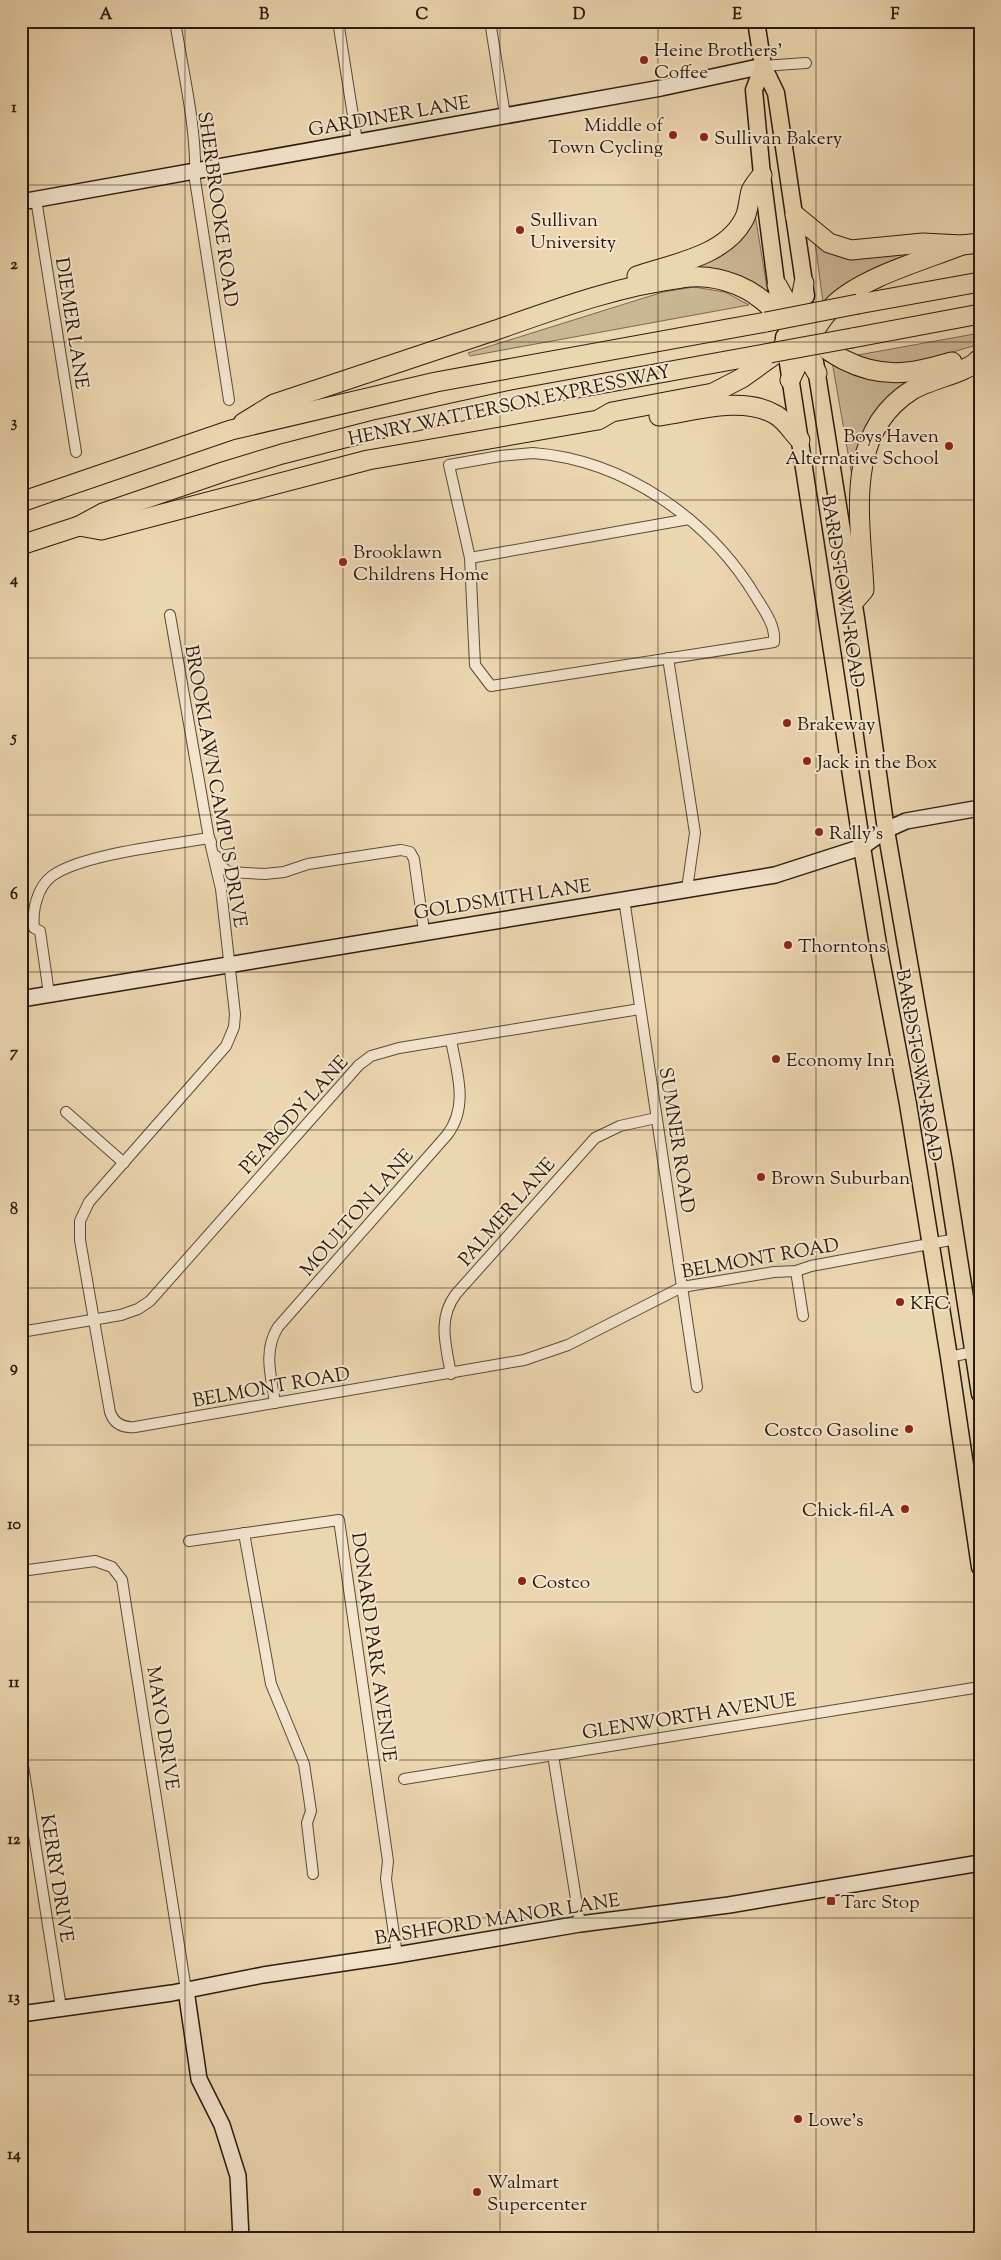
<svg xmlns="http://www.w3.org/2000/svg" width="1001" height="2260" viewBox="0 0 1001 2260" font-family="'Sorts Mill Goudy',serif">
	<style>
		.green { fill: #cbb694; stroke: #7a6851 }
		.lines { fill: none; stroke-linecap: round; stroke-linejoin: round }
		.street-casing { stroke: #5a4a36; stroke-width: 12 }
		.secondary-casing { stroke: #2a1b0e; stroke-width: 18 }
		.primary-casing { stroke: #2a1b0e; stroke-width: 19 }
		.highway-casing { stroke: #2a1b0e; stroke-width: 21 }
		.street { stroke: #f3e4cc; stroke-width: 10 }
		.secondary { stroke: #f3e4cc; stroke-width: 15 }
		.primary { stroke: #ecd6b0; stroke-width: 16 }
		.highway { stroke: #ecd6b0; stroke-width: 19 }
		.highway-bridge-casing { stroke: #2a1b0e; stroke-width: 21; stroke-linecap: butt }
		.highway-bridge { stroke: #ecd6b0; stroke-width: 19 }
		.grid { fill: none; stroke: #2a1b0e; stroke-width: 1; stroke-opacity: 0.55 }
		.poi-dot { fill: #8f2418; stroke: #f3e4cc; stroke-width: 2 }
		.labels { text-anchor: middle; stroke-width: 4; stroke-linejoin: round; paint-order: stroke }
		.poi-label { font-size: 19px; fill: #2a1b0e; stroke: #f3e4cc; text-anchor: start }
		.street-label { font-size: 19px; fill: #2a1b0e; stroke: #f3e4cc }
		.neatline { fill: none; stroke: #2a1b0e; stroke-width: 2 }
		.grid-label { font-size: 16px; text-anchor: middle; font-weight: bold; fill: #2a1b0e }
	</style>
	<rect width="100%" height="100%" fill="#ecd6b0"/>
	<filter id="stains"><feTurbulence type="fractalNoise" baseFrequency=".004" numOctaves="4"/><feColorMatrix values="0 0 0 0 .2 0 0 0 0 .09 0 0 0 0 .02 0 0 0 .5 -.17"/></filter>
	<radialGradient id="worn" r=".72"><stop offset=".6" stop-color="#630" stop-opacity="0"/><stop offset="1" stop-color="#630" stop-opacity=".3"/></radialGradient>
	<!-- green -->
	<g class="green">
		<path d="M754,208l14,86 -87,-24z"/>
		<path d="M815,242l110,8c-42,11 -68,24 -102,52z"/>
		<path d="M694,287l31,5 24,13 -279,51 -2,-3 195,-61z"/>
		<path d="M980,333v11c-37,10 -85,31 -122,11z"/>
		<path d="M832,361l91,15 -26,20 -43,92z"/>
	</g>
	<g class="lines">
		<defs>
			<g id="street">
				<path d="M175,21c8,52 22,106 20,159l34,220"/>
				<path d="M338,21l19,120"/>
				<path d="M490,21l15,94"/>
				<path d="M763,66l43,-3"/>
				<path d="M36,199l40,253"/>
				<path d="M533,453c92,7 177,67 223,144 8,13 20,29 18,45l-283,44 -16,-21 -5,-107 -21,-93 51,-9z"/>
				<path d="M470,558l219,-39"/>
				<path d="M170,615l39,223 12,51 14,125 -1,13 -8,19 -137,156 -9,19v19l30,172c4,12 13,16 25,15l389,-67 44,-15 114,-58 92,-15 22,-1 15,-5 145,-27"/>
				<path d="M668,658l27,175 -8,56"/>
				<path d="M216,856l7,12 6,4 36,2 19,-2 24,-8 93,-14 9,2 4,7 10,72"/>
				<path d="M624,899l73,488"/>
				<path d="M49,994l-9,-63 -6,-3c-2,-17 3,-41 18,-52 30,-22 118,-31 157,-38l2,4"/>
				<path d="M66,1112l58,51"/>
				<path d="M796,1271l7,45"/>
				<path d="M21,1332l100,-17 17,-6 12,-8 209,-236 12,-9 28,-8 241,-39"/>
				<path d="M949,1357l29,-6"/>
				<path d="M451,1374c-5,-28 -14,-55 5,-80l139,-156 25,-12 36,-8"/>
				<path d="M275,1403c-4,-27 -12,-52 3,-76l169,-192c22,-29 10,-62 4,-95"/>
				<path d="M244,1533l27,151 33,80 7,47 -4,12 6,51"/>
				<path d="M189,1541l150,-21 49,341 -2,18 11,76"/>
				<path d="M21,1571l74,-10 17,6 10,13 64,410"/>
				<path d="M21,1753l40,255"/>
				<path d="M553,1755l27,169"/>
				<path d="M404,1779l576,-92"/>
			</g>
			<g id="secondary">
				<path d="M21,202l640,-114 102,-22"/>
				<path d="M21,999l754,-124 87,-28 24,-17 20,-9 74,-13"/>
				<path d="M186,1990l13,89 23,46 16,51 3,63"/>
				<path d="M21,2014l151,-21 91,-18 134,-20 183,-31 149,-19 251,-42"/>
			</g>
			<g id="primary">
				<path d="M756,21l7,45 13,27 30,203"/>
				<path d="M763,66l-9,24 8,85 16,123"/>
				<path d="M784,337l78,510 17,103 29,154 41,253 31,210"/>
				<path d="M815,362l41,256 30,212 58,333 36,231"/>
			</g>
			<g id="highway">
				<path d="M795,215l34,28 22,7 72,-7 39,2 18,-2"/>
				<path d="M637,276c35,-12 87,-20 106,-55 6,-9 5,-20 8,-30 2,-5 7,-11 11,-16"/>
				<path d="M777,285c6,11 12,22 19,33 24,35 68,59 111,54 15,-1 30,-6 45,-10"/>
				<path d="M858,304l122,-22"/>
				<path d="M852,338l128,-24"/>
				<path d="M790,380c13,-27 24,-55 45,-76 28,-27 90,-44 127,-59"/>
				<path d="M659,416c36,-5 84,-21 117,-1 10,6 16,17 24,25"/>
				<path d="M243,423l31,-19c74,-25 148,-50 222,-74 60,-21 122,-44 186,-52 18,-3 38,0 55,7 39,16 60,53 80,88"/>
				<path d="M21,502l210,-72 205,-48 330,-60"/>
				<path d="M79,526l22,4 267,-70 230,-40 14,-8 101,-19 29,-15 39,-28 16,-31 7,-36"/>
				<path d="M21,545l58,-19 24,-13 123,-42 56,-17 97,-25 138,-30 253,-46"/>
				<path d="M852,604l12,-14c-3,-69 -22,-156 48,-200 18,-11 55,-17 66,-30"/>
			</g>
		</defs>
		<!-- street casing -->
		<use href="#street" class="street-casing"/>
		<!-- secondary casing -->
		<use href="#secondary" class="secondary-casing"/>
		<!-- primary casing -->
		<use href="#primary" class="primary-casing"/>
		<!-- highway casing -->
		<use href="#highway" class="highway-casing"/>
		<!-- street -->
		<use href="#street" class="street"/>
		<!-- secondary -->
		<use href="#secondary" class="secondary"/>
		<!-- primary -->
		<use href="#primary" class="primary"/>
		<!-- highway -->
		<use href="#highway" class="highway"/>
		<defs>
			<g id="highway-bridge">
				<path d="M766,322l92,-18"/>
				<path d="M770,353l82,-15"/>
			</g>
		</defs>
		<!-- highway-bridge casing -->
		<use href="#highway-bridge" class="highway-bridge-casing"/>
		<!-- highway-bridge -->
		<use href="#highway-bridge" class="highway-bridge"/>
	</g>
	<!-- grid -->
	<path class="grid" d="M185,21v2218M343,21v2218M500,21v2218M658,21v2218M816,21v2218M21,185h959M21,342h959M21,500h959M21,658h959M21,815h959M21,972h959M21,1130h959M21,1288h959M21,1445h959M21,1602h959M21,1760h959M21,1918h959M21,2075h959"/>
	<!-- markers -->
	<g class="poi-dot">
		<circle cx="644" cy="60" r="5"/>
		<circle cx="673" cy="135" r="5"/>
		<circle cx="704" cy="137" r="5"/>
		<circle cx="520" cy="230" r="5"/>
		<circle cx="949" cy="446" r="5"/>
		<circle cx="343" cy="562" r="5"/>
		<circle cx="787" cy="723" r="5"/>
		<circle cx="807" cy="761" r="5"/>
		<circle cx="819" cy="832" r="5"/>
		<circle cx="788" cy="945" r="5"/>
		<circle cx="776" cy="1059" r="5"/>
		<circle cx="761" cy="1177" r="5"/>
		<circle cx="900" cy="1302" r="5"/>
		<circle cx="909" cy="1429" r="5"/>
		<circle cx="905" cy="1509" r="5"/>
		<circle cx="522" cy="1581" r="5"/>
		<rect x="826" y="1896" width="10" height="10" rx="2.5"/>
		<circle cx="798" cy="2119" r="5"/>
		<circle cx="477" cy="2192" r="5"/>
	</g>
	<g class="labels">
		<!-- poi labels -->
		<g class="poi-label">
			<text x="654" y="56">Heine Brothers'<tspan x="654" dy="22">Coffee</tspan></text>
			<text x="663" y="131" text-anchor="end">Middle of<tspan x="663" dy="22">Town Cycling</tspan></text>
			<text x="714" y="144">Sullivan Bakery</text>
			<text x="530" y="226">Sullivan<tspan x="530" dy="22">University</tspan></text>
			<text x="939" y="442" text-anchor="end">Boys Haven<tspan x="939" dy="22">Alternative School</tspan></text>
			<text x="353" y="558">Brooklawn<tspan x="353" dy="22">Childrens Home</tspan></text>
			<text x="797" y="730">Brakeway</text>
			<text x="817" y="768">Jack in the Box</text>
			<text x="829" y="839">Rally's</text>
			<text x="798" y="952">Thorntons</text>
			<text x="786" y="1066">Economy Inn</text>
			<text x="771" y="1184">Brown Suburban</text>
			<text x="910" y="1309">KFC</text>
			<text x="899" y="1436" text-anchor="end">Costco Gasoline</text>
			<text x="895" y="1516" text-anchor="end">Chick-fil-A</text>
			<text x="532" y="1588">Costco</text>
			<text x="841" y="1908">Tarc Stop</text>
			<text x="808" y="2126">Lowe's</text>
			<text x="487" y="2188">Walmart<tspan x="487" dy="22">Supercenter</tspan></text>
		</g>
		<!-- street labels -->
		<g class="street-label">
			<text transform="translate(389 115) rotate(-10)" y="7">GARDINER LANE</text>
			<text transform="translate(219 209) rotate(82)" y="7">SHERBROOKE ROAD</text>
			<text transform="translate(73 323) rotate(81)" y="7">DIEMER LANE</text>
			<text transform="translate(509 404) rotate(-12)" y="7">HENRY WATTERSON EXPRESSWAY</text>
			<text transform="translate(844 591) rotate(81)" y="7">BARDSTOWN ROAD</text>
			<text transform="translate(217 786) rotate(80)" y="7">BROOKLAWN CAMPUS DRIVE</text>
			<text transform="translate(502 898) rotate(-9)" y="7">GOLDSMITH LANE</text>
			<text transform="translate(920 1065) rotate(80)" y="7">BARDSTOWN ROAD</text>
			<text transform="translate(293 1114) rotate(-48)" y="7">PEABODY LANE</text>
			<text transform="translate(678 1140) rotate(81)" y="7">SUMNER ROAD</text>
			<text transform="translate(506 1211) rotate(-49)" y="7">PALMER LANE</text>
			<text transform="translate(356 1212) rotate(-49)" y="7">MOULTON LANE</text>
			<text transform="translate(760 1257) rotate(-10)" y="7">BELMONT ROAD</text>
			<text transform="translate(271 1386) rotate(-10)" y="7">BELMONT ROAD</text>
			<text transform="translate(375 1647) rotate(82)" y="7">DONARD PARK AVENUE</text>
			<text transform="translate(689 1715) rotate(-9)" y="7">GLENWORTH AVENUE</text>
			<text transform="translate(164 1728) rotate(81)" y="7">MAYO DRIVE</text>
			<text transform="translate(58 1878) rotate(81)" y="7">KERRY DRIVE</text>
			<text transform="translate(497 1918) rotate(-9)" y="7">BASHFORD MANOR LANE</text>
		</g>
	</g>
	<!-- margin -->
	<rect width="1001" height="2260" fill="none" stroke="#ecd6b0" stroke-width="55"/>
	<rect x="28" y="28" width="946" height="2204" class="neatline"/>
	<g class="grid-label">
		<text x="106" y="19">A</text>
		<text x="264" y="19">B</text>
		<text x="422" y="19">C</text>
		<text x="579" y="19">D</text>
		<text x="737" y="19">E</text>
		<text x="895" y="19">F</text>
		<text x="14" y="112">1</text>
		<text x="14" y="269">2</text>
		<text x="14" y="427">3</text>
		<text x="14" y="584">4</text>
		<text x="14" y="742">5</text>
		<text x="14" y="899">6</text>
		<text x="14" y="1057">7</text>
		<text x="14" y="1214">8</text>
		<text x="14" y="1372">9</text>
		<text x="14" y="1529">10</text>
		<text x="14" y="1687">11</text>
		<text x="14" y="1844">12</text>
		<text x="14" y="2002">13</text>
		<text x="14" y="2159">14</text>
	</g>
	<rect width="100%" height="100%" filter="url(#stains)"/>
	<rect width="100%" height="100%" fill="url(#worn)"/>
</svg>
